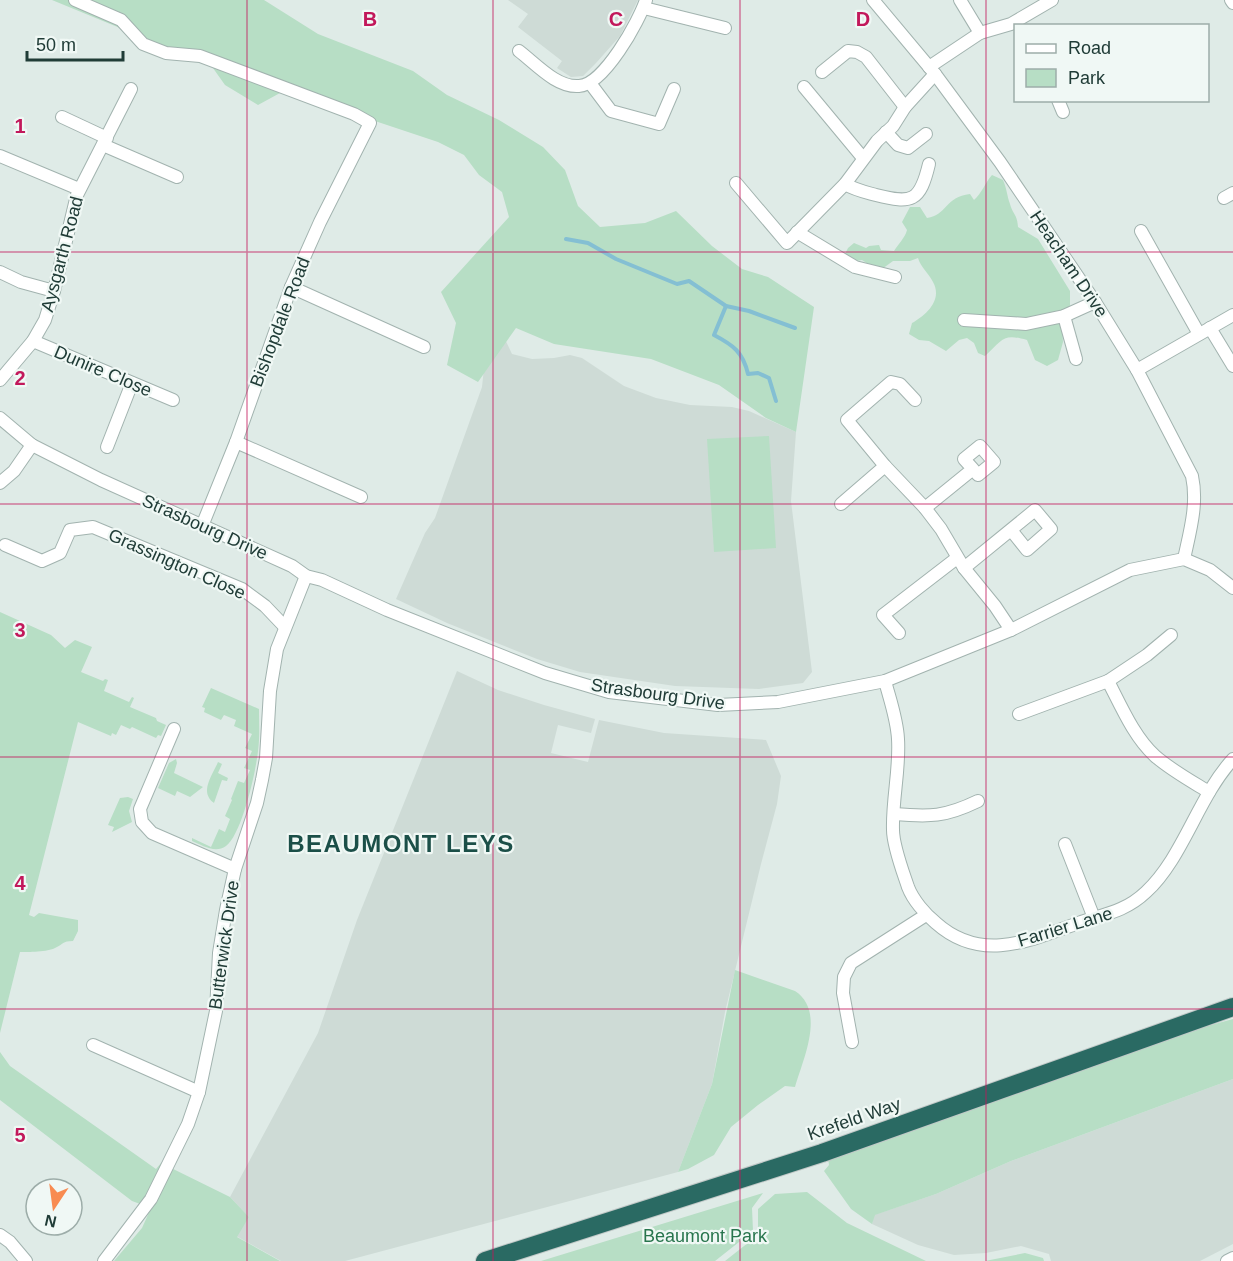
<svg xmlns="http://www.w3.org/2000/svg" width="1233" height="1261" viewBox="0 0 1233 1261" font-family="Helvetica,sans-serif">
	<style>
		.built { fill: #cedbd6 }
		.green { fill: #b7dec5 }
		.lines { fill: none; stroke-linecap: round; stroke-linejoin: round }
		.stream { stroke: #84bfd3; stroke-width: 4 }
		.minor-casing { stroke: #a2b3af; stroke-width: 14 }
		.highway-casing { stroke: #c1c8c7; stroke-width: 20 }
		.minor { stroke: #fff; stroke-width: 12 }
		.highway { stroke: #2a6a63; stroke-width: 18 }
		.grid { fill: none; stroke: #c2185b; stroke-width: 1.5; stroke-opacity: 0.55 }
		.labels { text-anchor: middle; stroke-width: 4.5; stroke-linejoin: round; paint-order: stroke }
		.street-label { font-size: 18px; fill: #203c37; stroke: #f0f8f5 }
		.park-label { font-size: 18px; fill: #28754d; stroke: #f0f8f5 }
		.district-label { font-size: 24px; font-weight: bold; letter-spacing: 1.5px; fill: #1b4f48; stroke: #f0f8f5 }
		.grid-label { font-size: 20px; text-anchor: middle; font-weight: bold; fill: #c2185b; stroke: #f0f8f5; stroke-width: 4.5; stroke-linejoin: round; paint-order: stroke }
	</style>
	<rect width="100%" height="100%" fill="#dfebe7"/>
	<!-- built -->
	<g class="built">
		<path d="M508,0h130l-18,36 -24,27 -13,13 -12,1 -14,-9 5,-7 -44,-34 10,-13z"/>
		<path d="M504,337l8,17 20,5 22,-1 16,-3 12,3 42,28 32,12 34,7 42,2 17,4 47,21 -5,69 21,171 -9,11 -44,6 -84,-3 -95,-14 -43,-13 -90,-36 -51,-24 29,-66 10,-15 47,-131 2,-19z"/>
		<path d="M457,671l41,19 46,15 51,14 -4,14 -33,-8 -7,28 37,9 11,-42 65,13 102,7 15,36 -4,28 -16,60 -36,148 -13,72 -34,88 -333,89h-64l-45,-25 13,-19 -19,-20 88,-164 39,-113z"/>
		<path d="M1233,1079v165l-33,17h-149l-2,-7 -28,-8 -35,7 -32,2 -36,-10 -46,-21 2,-9 62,-21 75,-33z"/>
	</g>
	<!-- green -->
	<g class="green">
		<path d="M52,0h212l54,34 95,37 34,24 52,25 44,27 22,23 13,36 22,21 45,-4 31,-12 36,35 30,23 26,8 46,30 -18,125 -30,-14 -47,-33 -68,-26 -97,-15 -38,-16 -38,54 -31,-17 9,-42 -15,-31 68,-75 -7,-25 -23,-17 -15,-20 -26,-13 -84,-28 -74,-21 -22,12 -33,-20 -17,-24 -37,-12z"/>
		<path d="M992,175l11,5c4,9 4,16 7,24 3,11 7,9 8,23l20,12 32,52v14l-8,23 1,14 -5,18 -11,6 -12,-6 -8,-20c-25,-7 -24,0 -42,16l-7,-3 -4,-10 -7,-5 -8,2 -13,11 -17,-10 -10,-1 -10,-6 3,-11c14,-8 31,-23 21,-41 -5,-10 -12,-14 -15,-24l-8,3h-17l-11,8 -11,-3 -9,-6 -6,1 -11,-7 3,-6 6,-5 12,5 3,-2 10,-1 2,5 13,1c4,-7 11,-13 13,-21l-5,-8 8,-15h10l7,11c20,-3 18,-21 43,-24l4,6c8,-7 11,-17 18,-25z"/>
		<path d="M769,436l7,112 -62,4 -7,-113z"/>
		<path d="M0,612l51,23 14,13 10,-8 17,7 -11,25 22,9 2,-2 3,1 -4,11 25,11 3,-5 2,1 -4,9 26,11 1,3 9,4 -5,11 -3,-1 -2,3 -24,-11 -2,2 -9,-4 -5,10 -4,-2 -1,3 -33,-14 -49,193 5,2 5,-4 39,7v11l-5,10c-11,0 -9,3 -18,7 -7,4 -27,4 -35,4l-20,81z"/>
		<path d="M211,688l48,21c0,14 1,28 -1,42 -2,20 -16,83 -32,95 -11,8 -24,-1 -34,-5v-3l19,9 8,-18 6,3 5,-13 -5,-3 7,-16 -1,-1 7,-18 6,2 6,-13 -6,-2 8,-17 -7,-3 7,-14 -18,-8 2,-6 -12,-5 -3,5 -17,-8 1,-4 -3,-1z"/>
		<path d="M176,759l1,4 -3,10 29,14 -13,10 -13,-6 -2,5 -17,-8 11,-25z"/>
		<path d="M218,762l4,2 -4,9 10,5 -1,3 -5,-1 -8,23c-15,-11 -2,-27 4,-41z"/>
		<path d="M128,797l5,2 -4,12 3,11 -20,10 2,-5 -6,-2 12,-27z"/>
		<path d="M735,970l60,21c31,20 8,68 0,96l-10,-1 -27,19 -27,22 -17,28 -26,14 -10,3 34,-88z"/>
		<path d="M1233,1019v60l-222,82 -75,33 -61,21 -3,9 -21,-15 -27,-38 5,-6 -1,-7 361,-127z"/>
		<path d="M0,1052l10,14 146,103 5,-6 69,34 19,20 -12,20 43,24h-166l28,-33 9,-20 -19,-7 -132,-101z"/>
		<path d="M807,1192l40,31 79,38h-201l33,-26v-26l17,-15z"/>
		<path d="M763,1193l-11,15 1,23 -38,30h-174z"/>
		<path d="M1025,1253l18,5 1,3h-59z"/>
	</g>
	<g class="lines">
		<!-- stream -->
		<g class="stream">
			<path d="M566,239l22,4 28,16 61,25 12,-3 37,25 23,5 46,17"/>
			<path d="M726,306l-12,29c19,10 29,17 34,39l10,-1 11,5 7,23"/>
		</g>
		<defs>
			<g id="minor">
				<path d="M75,0l46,20 22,24 23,9 34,3 154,58 16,9 -50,99 -29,65 -55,155 -34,84"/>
				<path d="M873,0l62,74 65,88 95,140 42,68 55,106c6,28 -2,55 -8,83"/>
				<path d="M960,0l20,33"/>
				<path d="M1231,0l2,3"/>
				<path d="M644,8l81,20"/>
				<path d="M519,51c17,13 38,37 60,35 25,-1 60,-65 67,-86"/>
				<path d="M929,67l51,-34 31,-9 41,-24"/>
				<path d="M822,72l26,-21 9,1 9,5 39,50"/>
				<path d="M590,83l21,28 48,13 15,-35"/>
				<path d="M804,87l59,71"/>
				<path d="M1058,100l5,12"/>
				<path d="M62,117l45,21"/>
				<path d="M886,132l12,13 10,3 18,-14"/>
				<path d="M103,145l74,32"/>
				<path d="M0,156l79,33"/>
				<path d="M736,183l51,60 58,-59 32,-43 16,-15 12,-19 30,-33"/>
				<path d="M845,184c10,6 20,8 31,11 36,9 44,7 53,-31"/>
				<path d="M1224,198l9,-5"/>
				<path d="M1141,231l58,103"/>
				<path d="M797,232l58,35 40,10"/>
				<path d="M0,272l21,10 33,9"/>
				<path d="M291,287l133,60"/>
				<path d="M1064,316l12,43"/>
				<path d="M964,320l62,4 38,-8 31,-14"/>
				<path d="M1210,328l23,38"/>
				<path d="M33,341l140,59"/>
				<path d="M1137,370l96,-55"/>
				<path d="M0,380l33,-39 12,-21 9,-29 23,-96 54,-106"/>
				<path d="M915,400l-15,-16 -9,-2 -44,38 38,46 40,42 16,21 23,39 31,38 16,24"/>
				<path d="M0,418l32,27 69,35 191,86 14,10 16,4 65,30 158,63 64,19 109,13 60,-3 107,-21 126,-51 119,-60 54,-11 26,11 23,18"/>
				<path d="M236,442l125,55"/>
				<path d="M107,447l25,-64"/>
				<path d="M0,483l14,-12 18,-26"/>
				<path d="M841,504l44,-38"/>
				<path d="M925,508l48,-39 -9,-10 16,-13 14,16 -16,13 -5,-6"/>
				<path d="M5,545l37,16 18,-8 10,-23 23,-3 149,62 23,17 20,21"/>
				<path d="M964,568l71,-58 16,19 -24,21 -16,-20"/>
				<path d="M899,633l-16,-18 74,-57"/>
				<path d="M885,681c5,19 12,38 13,58 2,30 -6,61 -5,91 0,16 10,42 15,57 5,13 17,27 28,36 46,41 95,17 145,-1 25,-8 45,-11 65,-30 37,-34 52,-95 87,-133"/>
				<path d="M1108,681l39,-26 24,-20"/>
				<path d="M1019,714l89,-33c13,25 26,56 47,75 16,14 36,25 54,36"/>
				<path d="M174,729l-34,80 2,13 10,11 83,36"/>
				<path d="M894,814c36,3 51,3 84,-13"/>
				<path d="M1065,844l29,74"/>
				<path d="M852,1042l-9,-49 1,-16 7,-14 75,-48"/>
				<path d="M93,1045l106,47"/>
				<path d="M0,1235l10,7 16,19"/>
				<path d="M104,1261l47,-62 37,-75 11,-32 17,-81 3,-58 7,-43 9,-41 22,-66 5,-23 4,-22 4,-67 7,-42 29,-73"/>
				<path d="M1227,1261l6,-3"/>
			</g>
			<path id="highway" d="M485,1261l337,-108 411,-146"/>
		</defs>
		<!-- minor casing -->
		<use href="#minor" class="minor-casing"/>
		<!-- highway casing -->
		<use href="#highway" class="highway-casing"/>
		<!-- minor -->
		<use href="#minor" class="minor"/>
		<!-- highway -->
		<use href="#highway" class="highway"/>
	</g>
	<!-- grid -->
	<path class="grid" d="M247,0v1261M493,0v1261M740,0v1261M986,0v1261M0,252h1233M0,504h1233M0,757h1233M0,1009h1233"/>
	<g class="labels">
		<!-- street labels -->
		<g class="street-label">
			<text transform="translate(62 254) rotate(-75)" y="6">Aysgarth Road</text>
			<text transform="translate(1069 264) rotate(56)" y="6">Heacham Drive</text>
			<text transform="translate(280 322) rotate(-69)" y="6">Bishopdale Road</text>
			<text transform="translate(103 371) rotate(23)" y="6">Dunire Close</text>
			<text transform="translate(205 527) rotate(24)" y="6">Strasbourg Drive</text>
			<text transform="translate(177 564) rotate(24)" y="6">Grassington Close</text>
			<text transform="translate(658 694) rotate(8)" y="6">Strasbourg Drive</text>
			<text transform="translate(1065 927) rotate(-17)" y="6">Farrier Lane</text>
			<text transform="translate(224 945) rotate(-82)" y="6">Butterwick Drive</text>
			<text transform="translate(854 1119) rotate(-19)" y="6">Krefeld Way</text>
		</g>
		<!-- park labels -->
		<g class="park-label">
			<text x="705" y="1242">Beaumont Park</text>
		</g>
		<!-- district labels -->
		<g class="district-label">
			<text x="401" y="852">BEAUMONT LEYS</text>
		</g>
	</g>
	<g class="grid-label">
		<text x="370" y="26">B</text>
		<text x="616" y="26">C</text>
		<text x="863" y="26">D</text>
		<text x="20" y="133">1</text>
		<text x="20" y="385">2</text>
		<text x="20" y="637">3</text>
		<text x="20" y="890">4</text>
		<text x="20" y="1142">5</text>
	</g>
	<!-- legend -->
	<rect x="1014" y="24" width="195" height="78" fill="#f0f8f5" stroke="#9dada9" stroke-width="1.5"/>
	<rect x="1026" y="44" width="30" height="9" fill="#ffffff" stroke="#9dada9" stroke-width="1.5"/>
	<text x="1068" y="54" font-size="18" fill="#203c37">Road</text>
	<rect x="1026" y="69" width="30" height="18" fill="#b7dec5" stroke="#9dada9" stroke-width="1.5"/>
	<text x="1068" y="84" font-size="18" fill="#203c37">Park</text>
	<!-- north arrow -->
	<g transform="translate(54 1207) rotate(193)"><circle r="28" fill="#f0f8f5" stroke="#9dada9" stroke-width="1.5"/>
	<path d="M0-4.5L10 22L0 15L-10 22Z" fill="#f88b51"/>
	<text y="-9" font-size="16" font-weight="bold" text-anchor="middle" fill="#203c37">N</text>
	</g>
	<!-- scale -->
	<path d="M27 51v9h96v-9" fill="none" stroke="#203c37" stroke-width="3"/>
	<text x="36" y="51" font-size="18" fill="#203c37" stroke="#f0f8f5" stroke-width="4.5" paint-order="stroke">50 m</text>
</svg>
